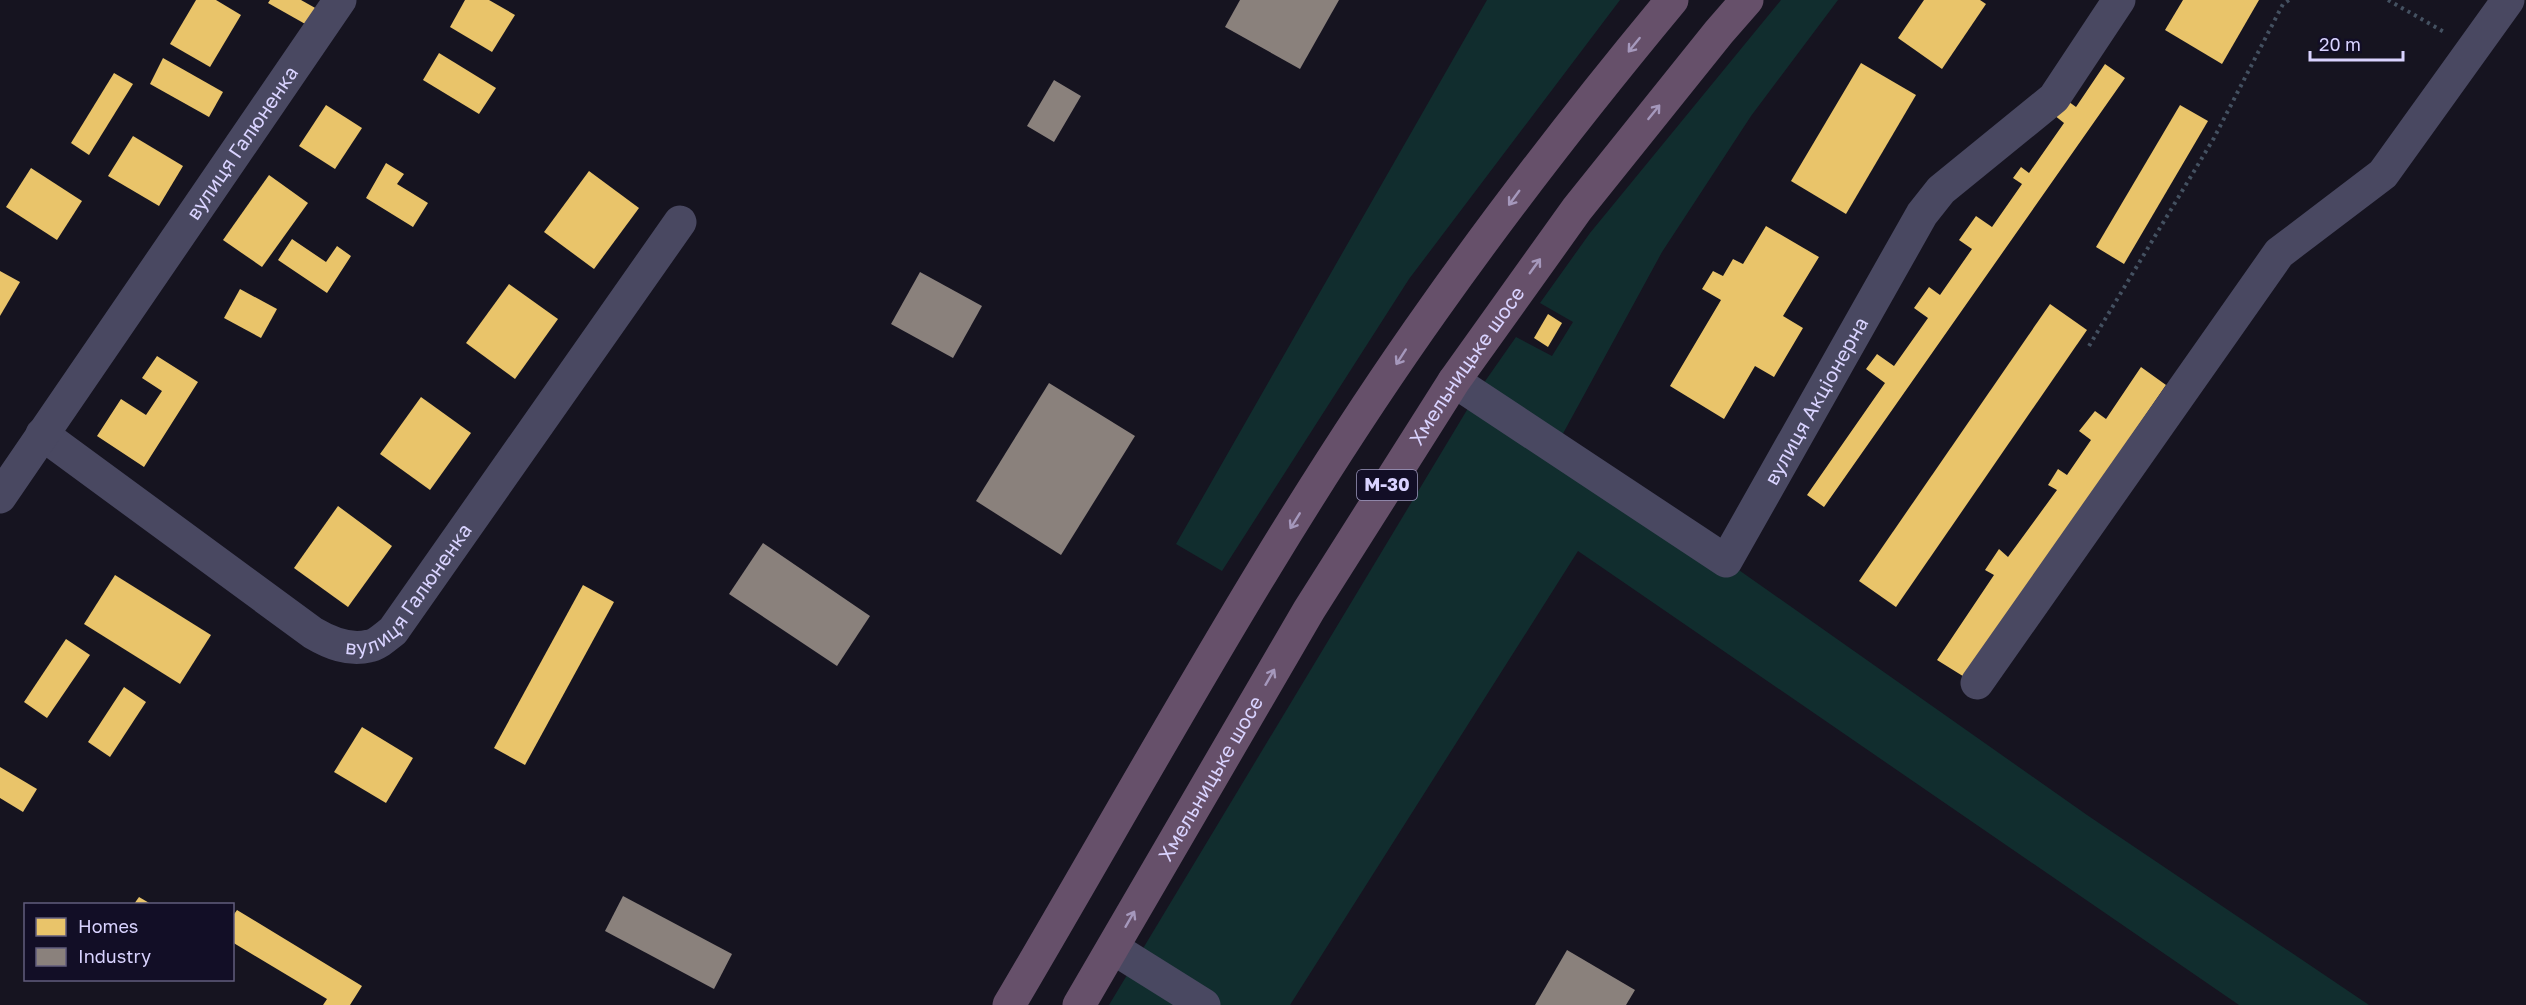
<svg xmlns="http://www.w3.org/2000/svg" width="2526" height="1005" viewBox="0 0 2526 1005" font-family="'Golos Text',sans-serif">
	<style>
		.green { fill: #112d2e }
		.homes { fill: #e9c46a }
		.industry { fill: #8a817c }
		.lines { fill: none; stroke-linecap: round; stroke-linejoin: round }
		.path { stroke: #445161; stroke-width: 4; stroke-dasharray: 3 4.5; stroke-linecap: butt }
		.minor { stroke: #494861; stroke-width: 33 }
		.highway { stroke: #66506a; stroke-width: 33 }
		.oneway { stroke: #a598bc }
		.labels { text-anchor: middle; stroke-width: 6; stroke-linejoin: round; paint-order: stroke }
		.shield { fill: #120e26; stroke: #9d98be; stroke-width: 1.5 }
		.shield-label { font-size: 18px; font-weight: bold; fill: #d9d3ff }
		.street-label { font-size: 20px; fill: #d9d3ff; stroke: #120e26 }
	</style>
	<rect width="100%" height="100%" fill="#161420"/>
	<!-- green -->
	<g class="green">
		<path d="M1487,0h133l-211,279 -187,292 -46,-27z"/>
		<path d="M1781,0h57l-87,116 -89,136 -102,187 -79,-52 35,-50 36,19 21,-34 -33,-19 50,-70z"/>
		<path d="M1476,395l250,166 361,254 282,190h-130l-661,-454 -288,454h-181z"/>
	</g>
	<!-- homes -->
	<g class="homes">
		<path d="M196,0h20l25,15 -31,52 -40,-23z"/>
		<path d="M270,0h31l16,9 -10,16 -39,-22z"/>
		<path d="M465,0h24l26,15 -23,37 -42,-25z"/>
		<path d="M1924,0h56l6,4 -44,65 -44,-31z"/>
		<path d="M2183,0h76l-37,64 -57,-34z"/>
		<path d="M439,53l57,35 -17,26 -56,-34z"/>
		<path d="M163,58l60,34 -14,25 -59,-33z"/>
		<path d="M1861,63l55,32 -70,119 -55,-33z"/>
		<path d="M2105,64l20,14 -301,429 -17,-12 78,-112 -19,-14 11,-15 17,12 34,-48 -14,-10 15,-21 11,8 32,-46 -13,-9 17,-24 16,11 30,-43 -9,-6 8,-11 8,6 35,-50 -10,-8 11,-16 11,8z"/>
		<path d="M114,73l19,11 -44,71 -18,-12z"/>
		<path d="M326,105l36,23 -27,41 -36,-23z"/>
		<path d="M2180,105l28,16 -84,143 -28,-17z"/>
		<path d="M133,136l50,30 -24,40 -51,-30z"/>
		<path d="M386,163l18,11 -7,10 31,19 -15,24 -47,-29z"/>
		<path d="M31,168l51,33 -25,39 -51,-33z"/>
		<path d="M589,171l50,37 -45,61 -50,-37z"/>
		<path d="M269,175l39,28 -46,64 -39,-27z"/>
		<path d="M1766,226l53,31 -36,59 20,12 -29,49 -19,-11 -31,53 -54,-33 51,-86 -19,-11 11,-18 10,5 10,-17 10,5z"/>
		<path d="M292,239l34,23 11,-16 14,10 -24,37 -49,-33z"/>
		<path d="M0,271l20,11 -20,34z"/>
		<path d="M509,284l49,35 -43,60 -49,-36z"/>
		<path d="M240,289l37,20 -16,29 -37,-20z"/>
		<path d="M2050,304l37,26 -191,277 -37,-26z"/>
		<path d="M1548,314l14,9 -14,24 -14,-9z"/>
		<path d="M157,356l41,26 -54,85 -47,-31 24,-37 25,16 16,-24 -20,-13z"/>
		<path d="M2141,367l25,18 -200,293 -29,-18 57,-85 -9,-5 14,-21 9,8 49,-67 -9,-5 10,-16 9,6 24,-35 -12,-9 16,-20 11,8z"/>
		<path d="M421,397l50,36 -41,57 -50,-36z"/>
		<path d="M338,506l54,40 -44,61 -54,-39z"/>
		<path d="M115,575l96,60 -31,49 -96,-60z"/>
		<path d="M583,585l31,17 -89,163 -31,-17z"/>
		<path d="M66,639l24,16 -43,63 -23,-16z"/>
		<path d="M124,687l22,15 -36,55 -22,-15z"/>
		<path d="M362,727l51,31 -27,45 -52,-31z"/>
		<path d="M0,767l37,22 -14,23 -23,-14z"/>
		<path d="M139,897l12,7h-17z"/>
		<path d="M237,910l125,76 -12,19h-27l4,-6 -95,-57v-25z"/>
	</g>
	<!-- industry -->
	<g class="industry">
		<path d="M1240,0h99l-39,69 -75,-42z"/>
		<path d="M1054,80l27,16 -27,46 -27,-16z"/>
		<path d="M920,272l62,34 -29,52 -62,-34z"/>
		<path d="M1049,383l86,53 -74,119 -85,-54z"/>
		<path d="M763,543l107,73 -33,50 -108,-72z"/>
		<path d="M623,896l109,58 -18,35 -109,-58z"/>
		<path d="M1567,950l68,40 -9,15h-91z"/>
	</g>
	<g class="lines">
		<!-- path -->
		<g class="path">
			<path d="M2388,0l58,33"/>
			<path d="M2089,346l125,-208 69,-134 6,-4"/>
		</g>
		<!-- minor -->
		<g class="minor">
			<path id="s1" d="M1454,381l272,180 196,-347 19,-24 113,-92 65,-98"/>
			<path id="s2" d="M42,434l271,199c17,10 36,18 56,13 8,-1 17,-10 24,-15l287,-409"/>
			<path id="s3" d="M0,497l340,-497"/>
			<path d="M1977,683l302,-430 104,-79 125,-174"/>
			<path d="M1113,948l91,57"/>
		</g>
		<!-- highway -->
		<g class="highway">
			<path d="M1009,1005c138,-234 268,-476 426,-698 75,-106 154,-207 237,-307"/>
			<path id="s4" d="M1079,1005l230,-395 145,-229 123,-172 142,-177 28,-32"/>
		</g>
	</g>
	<!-- one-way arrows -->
	<defs><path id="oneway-shaft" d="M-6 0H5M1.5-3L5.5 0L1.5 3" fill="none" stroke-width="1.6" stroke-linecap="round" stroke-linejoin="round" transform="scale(1.5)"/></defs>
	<g class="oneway">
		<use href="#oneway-shaft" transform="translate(1634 45) rotate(129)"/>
		<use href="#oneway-shaft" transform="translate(1654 112) rotate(-51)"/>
		<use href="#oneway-shaft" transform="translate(1514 198) rotate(126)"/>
		<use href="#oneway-shaft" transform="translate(1535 266) rotate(-54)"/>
		<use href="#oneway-shaft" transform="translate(1401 357) rotate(123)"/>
		<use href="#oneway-shaft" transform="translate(1295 521) rotate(122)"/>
		<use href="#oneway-shaft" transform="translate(1270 677) rotate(-60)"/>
		<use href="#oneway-shaft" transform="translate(1130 919) rotate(-60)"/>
	</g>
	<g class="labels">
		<!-- shield labels -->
		<rect class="shield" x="1357" y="470" width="60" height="30" rx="4.5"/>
		<g class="shield-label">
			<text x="1387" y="491">М-30</text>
		</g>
		<!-- street labels -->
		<g class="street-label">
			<text dy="7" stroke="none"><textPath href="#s3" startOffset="429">вулиця Галюненка</textPath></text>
			<text dy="7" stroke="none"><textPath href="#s4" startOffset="748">Хмельницьке шосе</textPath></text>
			<text dy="7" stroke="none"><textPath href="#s1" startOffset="510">вулиця Акціонерна</textPath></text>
			<text dy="7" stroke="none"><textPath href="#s2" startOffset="462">вулиця Галюненка</textPath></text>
			<text dy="7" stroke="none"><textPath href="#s4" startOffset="262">Хмельницьке шосе</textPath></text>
		</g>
	</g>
	<!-- legend -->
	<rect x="24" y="903" width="210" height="78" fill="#120e26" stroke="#625d7d" stroke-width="1.5"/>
	<rect x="36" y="918" width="30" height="18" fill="#e9c46a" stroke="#625d7d" stroke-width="1.5"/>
	<text x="78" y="933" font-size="18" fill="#d9d3ff">Homes</text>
	<rect x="36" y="948" width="30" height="18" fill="#8a817c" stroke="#625d7d" stroke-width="1.5"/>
	<text x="78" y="963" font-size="18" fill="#d9d3ff">Industry</text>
	<!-- scale -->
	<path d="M2310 51v9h93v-9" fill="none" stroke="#d9d3ff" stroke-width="3"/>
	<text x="2319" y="51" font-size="18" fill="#d9d3ff" stroke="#120e26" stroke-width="4.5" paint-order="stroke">20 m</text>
</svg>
